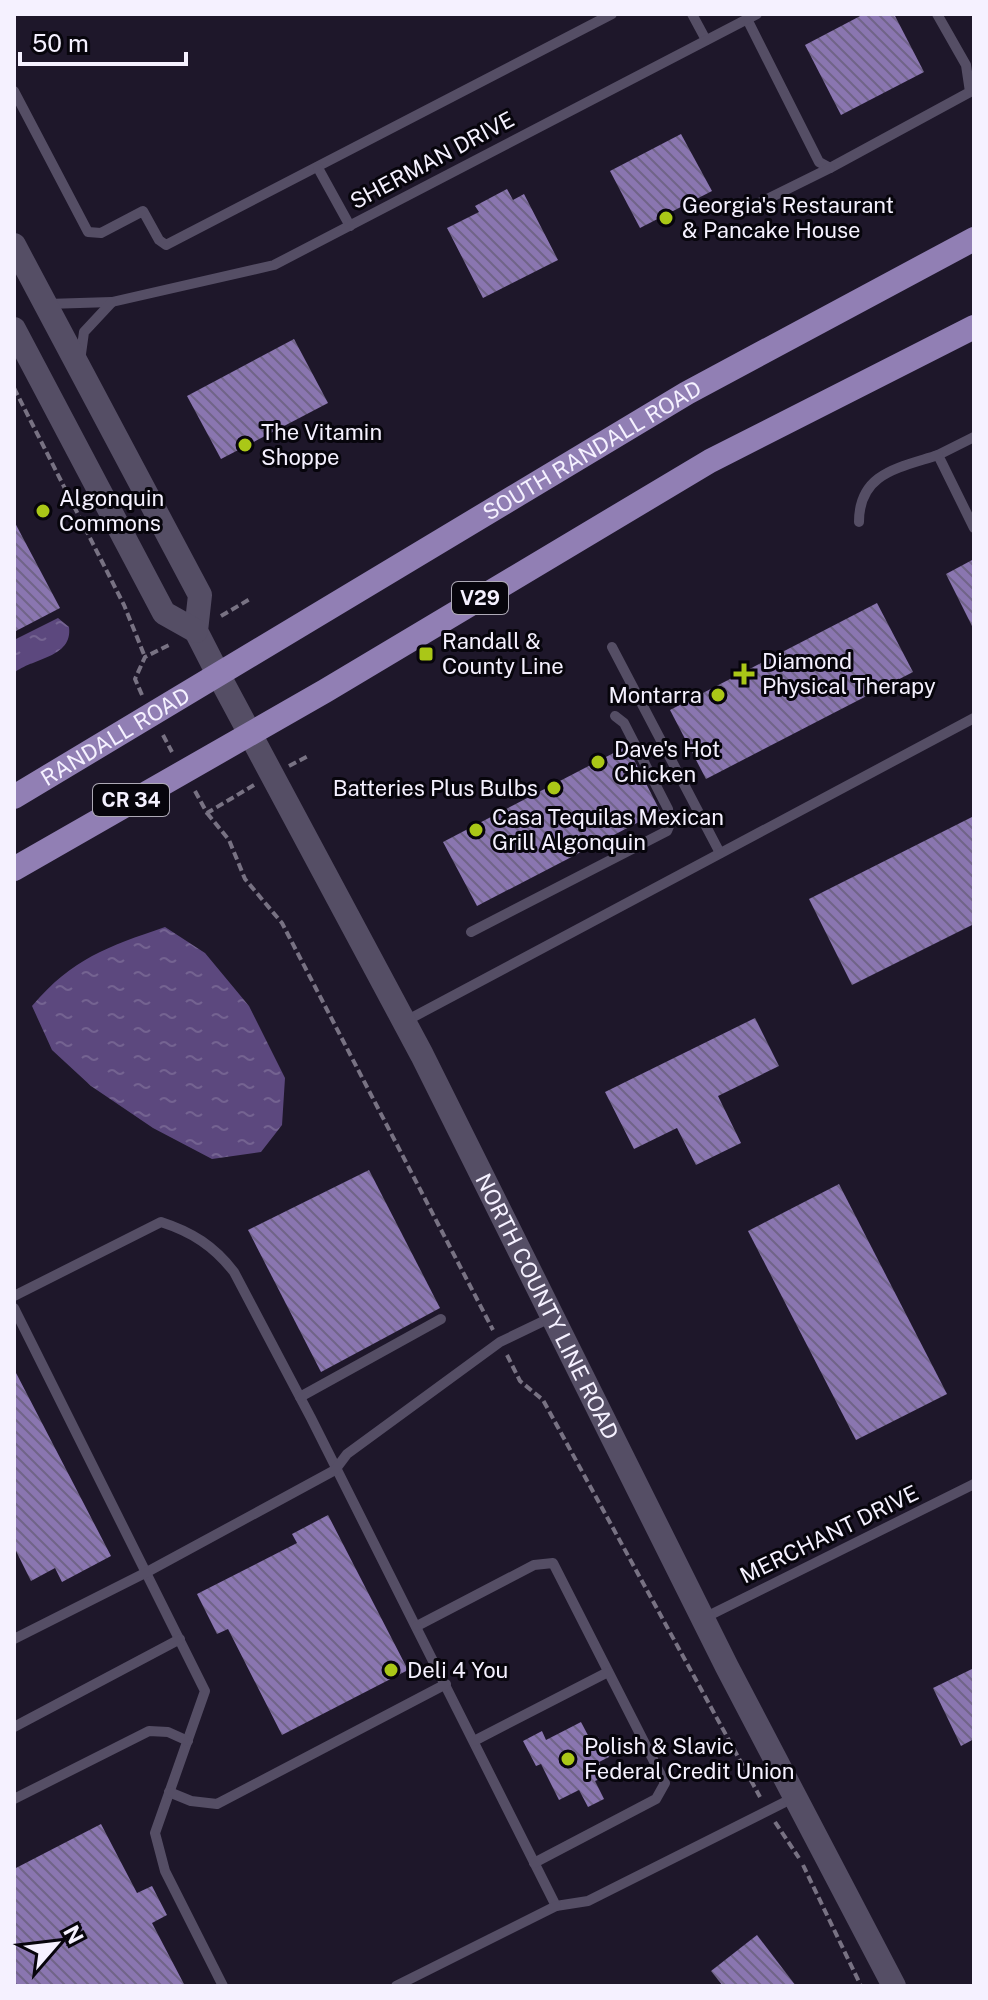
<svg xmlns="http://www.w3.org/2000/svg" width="988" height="2000" viewBox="0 0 988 2000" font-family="'Public Sans',sans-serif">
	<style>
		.water { fill: url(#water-ripples) }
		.building { fill: url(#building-back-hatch) }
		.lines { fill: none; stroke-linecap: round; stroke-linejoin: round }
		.path { stroke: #787283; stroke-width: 4; stroke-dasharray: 8 4; stroke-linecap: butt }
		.service { stroke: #554e65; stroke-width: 10 }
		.tertiary { stroke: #554e65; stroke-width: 24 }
		.primary { stroke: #917fb4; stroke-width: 24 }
		.poi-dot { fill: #aac717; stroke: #07050c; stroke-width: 3 }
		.labels { text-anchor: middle; stroke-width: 6; stroke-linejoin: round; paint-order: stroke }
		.shield { fill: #07050c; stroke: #aeaab6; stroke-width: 2 }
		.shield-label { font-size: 20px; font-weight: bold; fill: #f5f1ff }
		.street-label { font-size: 22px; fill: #f5f1ff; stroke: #07050c }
		.poi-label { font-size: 22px; fill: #f5f1ff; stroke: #07050c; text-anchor: start }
	</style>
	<defs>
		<pattern id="water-ripples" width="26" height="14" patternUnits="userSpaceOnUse" patternTransform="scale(2)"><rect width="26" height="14" fill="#5c487e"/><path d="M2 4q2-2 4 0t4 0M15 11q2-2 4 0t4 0" fill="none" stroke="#746391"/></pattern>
		<pattern id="building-back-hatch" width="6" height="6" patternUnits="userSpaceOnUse" patternTransform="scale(2)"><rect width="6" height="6" fill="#8a76b0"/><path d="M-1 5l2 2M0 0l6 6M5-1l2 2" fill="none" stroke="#706488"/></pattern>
	</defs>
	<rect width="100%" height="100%" fill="#1e172a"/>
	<!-- water -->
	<g class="water">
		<path d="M58,618l11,9c4,31 -37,31 -55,46v-33z"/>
		<path d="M165,927l40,26 44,53 36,72 -3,47 -21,27 -49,7 -59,-31 -62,-42 -39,-36 -20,-44c41,-48 75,-59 133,-79z"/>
	</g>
	<!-- building -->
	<g class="building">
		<path d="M864,14h30l30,58 -83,43 -36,-70z"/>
		<path d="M681,134l31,57 -72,37 -30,-57z"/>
		<path d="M507,189l6,11 11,-6 34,66 -75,38 -36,-70 32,-16 -4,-6z"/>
		<path d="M294,339l34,64 -107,56 -34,-63z"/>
		<path d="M14,521l46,87 -46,24z"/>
		<path d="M974,559v71l-28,-56z"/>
		<path d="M877,603l36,69 -207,107 -36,-69z"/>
		<path d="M627,746l33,65 -183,95 -34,-64z"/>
		<path d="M974,816v108l-122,61 -43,-86z"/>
		<path d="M755,1018l24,48 -61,30 23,47 -45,22 -19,-37 -43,21 -29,-57z"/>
		<path d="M369,1170l71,138 -119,64 -73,-142z"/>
		<path d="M839,1184l108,210 -91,46 -108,-209z"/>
		<path d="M14,1369l97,187 -49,26 -7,-14 -24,13 -17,-34z"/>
		<path d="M328,1515l80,155 -126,65 -54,-106 -11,5 -20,-40 100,-51 -5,-9z"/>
		<path d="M974,1668v71l-13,7 -28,-58z"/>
		<path d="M581,1722l10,19 7,-4 11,20 -10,5 8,14 -12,5 9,18 -16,8 -9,-17 -20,10 -18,-36 -5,2 -13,-25 19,-10 4,9z"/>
		<path d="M101,1824l36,69 15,-7 15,29 -15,8 33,63h-171v-117z"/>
		<path d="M757,1935l39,51h-73l-12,-15z"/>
	</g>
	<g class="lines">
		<!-- path -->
		<g class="path">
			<path d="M14,388l110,217 21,52"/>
			<path d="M221,616l29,-17"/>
			<path d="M142,695l-7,-16 10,-22 26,-13"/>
			<path d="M163,735l9,17"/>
			<path d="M289,766l19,-10"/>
			<path d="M195,791l12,22 47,-28"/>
			<path d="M207,813l22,27 16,39 37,44 211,407"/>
			<path d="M507,1355l13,26 23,19 217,397"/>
			<path d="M775,1822l24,36"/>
			<path d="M803,1865l58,121"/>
		</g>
		<!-- service -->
		<g class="service">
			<path d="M692,14l14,26"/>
			<path d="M747,19l72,143 11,6 140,-76 -4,-27 -29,-51"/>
			<path d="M14,91l74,141 13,1 42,-22 16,29 7,5 446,-231"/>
			<path d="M318,168l32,58"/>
			<path d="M745,210l85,-42"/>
			<path d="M47,304l65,-2 162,-37 483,-251"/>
			<path d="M80,361l4,-29 28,-30"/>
			<path d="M974,437l-36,18 36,73"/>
			<path d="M859,522c0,-49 39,-54 79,-67"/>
			<path d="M612,647l108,206"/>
			<path d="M471,932l196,-101 3,-7 -2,-15 -44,-86 -9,-7"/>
			<path d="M404,1022l570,-304"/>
			<path d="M14,1296l147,-74c31,10 53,24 73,50l77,146 245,488 32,-5 207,-104"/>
			<path d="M14,1308l191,383 -50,142 10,38 58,115"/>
			<path d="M300,1397l141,-78"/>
			<path d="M704,1618l270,-134"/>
			<path d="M417,1626l117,-61 19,-2 112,220 -9,16 -122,64"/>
			<path d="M14,1639l133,-67 188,-102 12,-16 153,-112 52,-25"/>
			<path d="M14,1727l166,-88"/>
			<path d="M474,1741l134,-69"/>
			<path d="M169,1792l22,9 26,3 229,-120"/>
			<path d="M14,1799l135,-68 19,1 20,9"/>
			<path d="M396,1986l160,-80"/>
		</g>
		<!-- tertiary -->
		<g class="tertiary">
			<path id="s1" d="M14,245l186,350 -4,36 22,43 204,381 305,612 167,319"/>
			<path d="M14,329l150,284 32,18"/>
		</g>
		<!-- primary -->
		<g class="primary">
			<path id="s2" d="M14,797l673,-404 287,-154"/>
			<path d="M14,869l311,-178 385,-230 264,-134"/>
		</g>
	</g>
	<!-- markers -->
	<g class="poi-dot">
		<circle cx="666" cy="218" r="8"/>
		<circle cx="245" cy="445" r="8"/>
		<circle cx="43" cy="511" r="8"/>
		<rect x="418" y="646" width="16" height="16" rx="4"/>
		<path d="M740 662h8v8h8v8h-8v8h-8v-8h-8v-8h8z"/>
		<circle cx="718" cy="695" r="8"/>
		<circle cx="598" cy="762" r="8"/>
		<circle cx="554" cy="788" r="8"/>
		<circle cx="476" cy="830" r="8"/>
		<circle cx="391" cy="1670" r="8"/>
		<circle cx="568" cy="1759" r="8"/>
	</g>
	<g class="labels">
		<!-- shield labels -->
		<g class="shield">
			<rect x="452" y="582" width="56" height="32" rx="6"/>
			<rect x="93" y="784" width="76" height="32" rx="6"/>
		</g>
		<g class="shield-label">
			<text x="480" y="605">V29</text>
			<text x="131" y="807">CR 34</text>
		</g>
		<!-- street labels -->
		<g class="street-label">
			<text transform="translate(432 160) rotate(-28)" y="8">SHERMAN DRIVE</text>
			<text dy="8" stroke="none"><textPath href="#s2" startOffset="674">SOUTH RANDALL ROAD</textPath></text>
			<text dy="8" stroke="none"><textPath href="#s2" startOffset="118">RANDALL ROAD</textPath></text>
			<text dy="8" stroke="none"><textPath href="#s1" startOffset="1194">NORTH COUNTY LINE ROAD</textPath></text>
			<text transform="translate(829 1534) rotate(-26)" y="8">MERCHANT DRIVE</text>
		</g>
		<!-- poi labels -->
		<g class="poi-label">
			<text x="682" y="213">Georgia's Restaurant<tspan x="682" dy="25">&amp; Pancake House</tspan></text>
			<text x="261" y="440">The Vitamin<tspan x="261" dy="25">Shoppe</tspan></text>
			<text x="59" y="506">Algonquin<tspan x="59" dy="25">Commons</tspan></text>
			<text x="442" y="649">Randall &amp;<tspan x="442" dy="25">County Line</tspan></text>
			<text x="762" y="669">Diamond<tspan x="762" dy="25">Physical Therapy</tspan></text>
			<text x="702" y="703" text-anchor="end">Montarra</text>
			<text x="614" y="757">Dave's Hot<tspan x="614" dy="25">Chicken</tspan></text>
			<text x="538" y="796" text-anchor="end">Batteries Plus Bulbs</text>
			<text x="492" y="825">Casa Tequilas Mexican<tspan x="492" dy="25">Grill Algonquin</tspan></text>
			<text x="407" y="1678">Deli 4 You</text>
			<text x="584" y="1754">Polish &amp; Slavic<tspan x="584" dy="25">Federal Credit Union</tspan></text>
		</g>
	</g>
	<!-- border -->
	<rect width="988" height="2000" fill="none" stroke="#f5f1ff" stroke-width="32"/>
	<!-- north arrow -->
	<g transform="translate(56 1944) rotate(62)" stroke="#07050c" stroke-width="6" paint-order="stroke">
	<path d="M0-6L14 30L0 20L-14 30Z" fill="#f5f1ff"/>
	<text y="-12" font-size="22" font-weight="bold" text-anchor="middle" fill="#f5f1ff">N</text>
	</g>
	<!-- scale -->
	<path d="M20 52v12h166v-12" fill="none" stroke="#f5f1ff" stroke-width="4"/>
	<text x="32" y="52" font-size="24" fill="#f5f1ff" stroke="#07050c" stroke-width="6" paint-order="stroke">50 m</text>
</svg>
